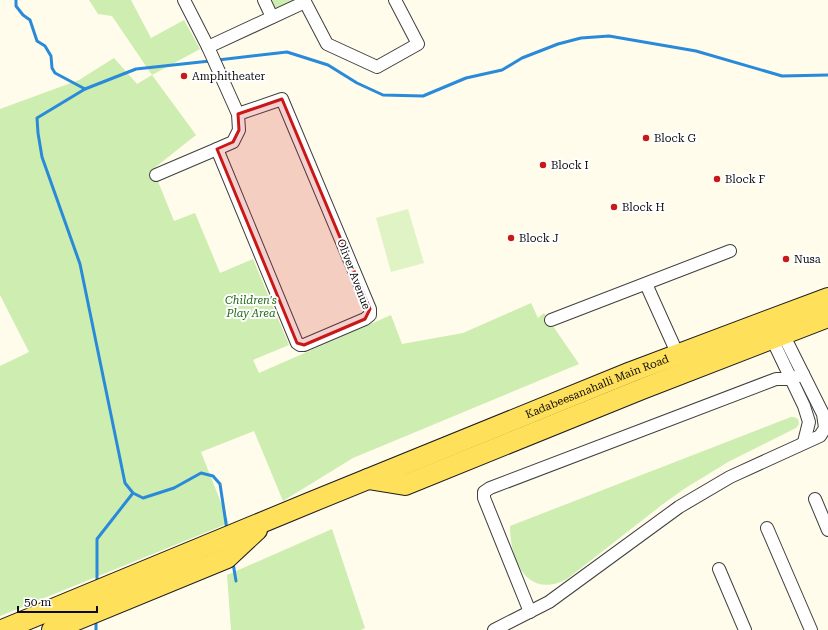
<svg xmlns="http://www.w3.org/2000/svg" width="828" height="630" font-family="'Roboto Serif',serif">
  <style>
    .green { fill: #cdedb1 }
    .pitch { fill: #e0f3c4 }
    .lines { fill: none; stroke-linecap: round; stroke-linejoin: round }
    .stream { stroke: #2a8ada; stroke-width: 3 }
    .street-casing { stroke: #3f3f3f; stroke-width: 14 }
    .primary-casing { stroke: #1d1d1d; stroke-width: 22 }
    .street { stroke: #fff; stroke-width: 12 }
    .primary { stroke: #ffe05b; stroke-width: 20 }
    .marked { fill: #c91917; fill-opacity: 0.2; stroke: #c91917; stroke-width: 3; stroke-linejoin: round }
    .poi-dot { fill: #c91917; stroke: #fff; stroke-width: 1.5 }
    .labels { text-anchor: middle; stroke-width: 4; stroke-linejoin: round; paint-order: stroke }
    .poi-label { font-size: 11px; fill: #0c0c0c; stroke: #fff; text-anchor: start }
    .street-label { font-size: 11px; fill: #0c0c0c; stroke: #fff }
    .park-label { font-size: 11px; font-style: italic; fill: #236917; stroke: #fff }
  </style>
  <rect width="100%" height="100%" fill="#fffceb"/>
  <g class="green">
    <path d="M 89,0 L 131,0 L 151,38 L 184,20 L 200,49 L 152,75 L 196,135 L 153,169 L 174,221 L 195,213 L 220,273 L 253,259 L 289,345 L 253,360 L 259,373 L 391,315 L 402,344 L 463,333 L 531,303 L 538,318 L 544,313 L 579,364 L 353,458 L 283,501 L 254,431 L 201,452 L 229,523 L 0,616 L 0,366 L 29,352 L 0,295 L 0,109 L 79,80 L 114,58 L 137,84 L 152,75 L 112,16 L 98,14 Z"/>
    <path d="M 269,0 L 295,0 L 275,11 Z"/>
    <path d="M 791,417 L 794,417 L 798,419 L 799,424 L 796,428 L 728,462 L 684,489 L 663,504 L 567,579 C 527,600 510,560 510,526 Z"/>
    <path d="M 332,529 L 365,628 L 361,630 L 231,630 L 227,575 Z"/>
  </g>
  <path class="pitch" d="M 408,209 L 424,263 L 391,272 L 376,218 Z"/>
  <g class="lines">
    <g class="stream">
      <path d="M 16,0 L 16,6 L 23,15 L 30,20 L 37,41 L 45,46 L 51,56 L 52,68 L 55,73 L 85,89 L 136,69 L 210,61"/>
      <path d="M 218,60 L 287,52 L 328,65 L 357,83 L 383,95 L 423,96 L 466,78 L 502,70 L 522,58 L 558,44 L 581,38 L 609,36 L 696,51 L 782,76 L 828,75"/>
      <path d="M 85,89 L 37,118 L 38,133 L 42,157 L 80,264 L 125,483 L 133,493 L 143,498 L 174,488 L 201,473 L 213,476 L 220,484 L 227,530"/>
      <path d="M 233,563 L 236,581"/>
      <path d="M 97,582 L 97,539 L 133,493"/>
      <path d="M 96,630 L 96,620"/>
    </g>
    <g class="street-casing">
      <g id="street">
        <path d="M 184,0 L 208,47 L 238,114 L 239,130 L 233,142 L 217,149 L 297,343 L 300,345 L 304,345 L 365,319 L 370,315 L 370,309 L 282,99 L 238,114"/>
        <path d="M 264,0 L 272,17"/>
        <path d="M 304,0 L 327,44 L 377,67 L 418,44 L 395,0"/>
        <path d="M 208,47 L 305,2"/>
        <path d="M 156,175 L 217,149"/>
        <path d="M 646,284 L 678,355"/>
        <path d="M 551,320 L 730,251"/>
        <path d="M 772,339 L 804,406 L 809,422 L 804,442"/>
        <path d="M 815,499 L 828,530"/>
        <path d="M 767,528 L 811,630"/>
        <path d="M 719,569 L 745,630"/>
        <path d="M 530,612 L 484,498 L 484,492 L 490,488 L 776,379 L 791,379 L 803,374"/>
        <path d="M 494,630 L 549,602 L 679,507 L 730,477 L 820,436 L 825,428 L 823,414 L 783,334"/>
      </g>
    </g>
    <g class="primary-casing">
      <g id="primary">
        <path d="M 368,479 L 405,485 L 642,389 L 828,317"/>
        <path id="s1" d="M 2,630 L 309,503 L 631,372 L 828,298"/>
        <path d="M 52,630 L 227,558 L 257,530"/>
      </g>
    </g>
    <use href="#street" class="street"/>
    <use href="#primary" class="primary"/>
  </g>
  <path class="marked" d="M 282,99 L 370,309 L 365,319 L 304,345 L 297,343 L 217,149 L 233,142 L 239,130 L 238,114 Z"/>
  <g class="poi-dot">
    <circle cx="184" cy="76" r="4"/>
    <circle cx="646" cy="138" r="4"/>
    <circle cx="543" cy="165" r="4"/>
    <circle cx="717" cy="179" r="4"/>
    <circle cx="614" cy="207" r="4"/>
    <circle cx="511" cy="238" r="4"/>
    <circle cx="786" cy="259" r="4"/>
  </g>
  <g class="labels">
    <g class="poi-label">
      <text x="192" y="80">Amphitheater</text>
      <text x="654" y="142">Block G</text>
      <text x="551" y="169">Block I</text>
      <text x="725" y="183">Block F</text>
      <text x="622" y="211">Block H</text>
      <text x="519" y="242">Block J</text>
      <text x="794" y="263">Nusa</text>
    </g>
    <g class="street-label">
      <text transform="translate(354 274) rotate(69)" y="4">Oliver Avenue</text>
      <text dy="4" stroke="none"><textPath href="#s1" startOffset="643">Kadabeesanahalli Main Road</textPath></text>
    </g>
    <g class="park-label">
      <text x="251" y="304">Children's<tspan x="251" dy="13">Play Area</tspan></text>
    </g>
  </g>
  <path d="M18 606v6h79v-6" fill="none" stroke="#0c0c0c" stroke-width="2"/>
  <text x="24" y="606" font-size="12" fill="#0c0c0c" stroke="#ffffff" stroke-width="3" paint-order="stroke">50 m</text>
</svg>
